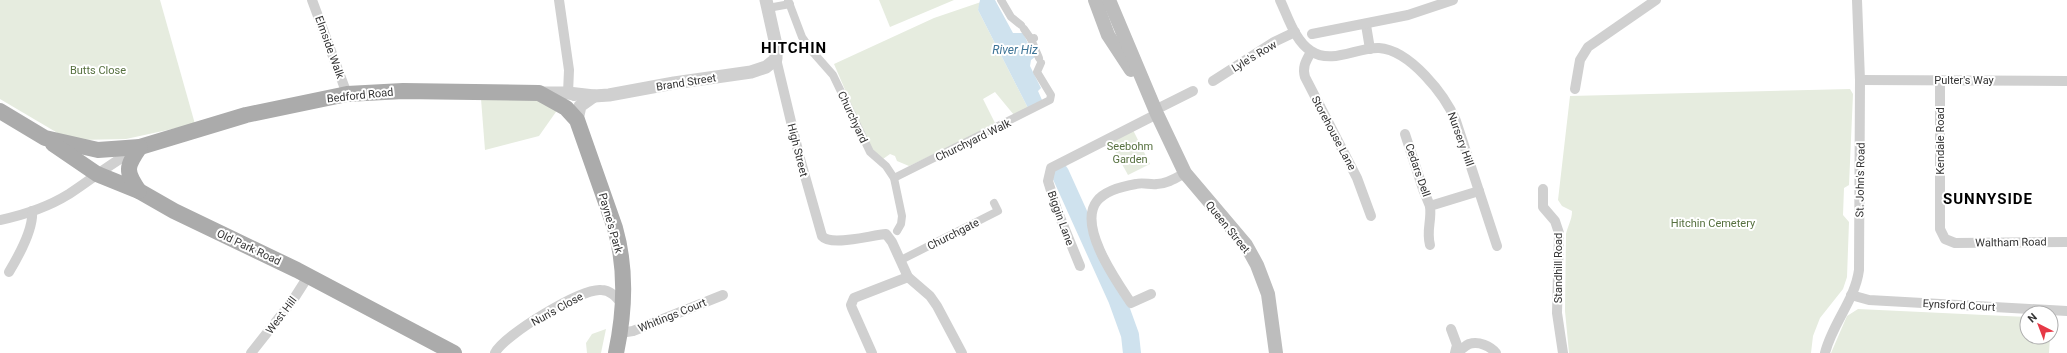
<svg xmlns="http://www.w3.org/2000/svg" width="2067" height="353" font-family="Roboto,sans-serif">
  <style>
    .green { fill: #e6ecdf }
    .water { fill: #cfe2ee }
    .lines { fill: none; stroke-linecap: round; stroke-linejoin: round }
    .river { stroke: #cfe2ee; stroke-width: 18 }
    .pedestrian { stroke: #d0d0d0; stroke-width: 8 }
    .minor { stroke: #d0d0d0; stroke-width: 10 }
    .tertiary { stroke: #d0d0d0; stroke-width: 13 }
    .secondary { stroke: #bdbdbd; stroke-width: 14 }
    .primary { stroke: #ababab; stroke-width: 16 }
    .labels { text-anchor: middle; stroke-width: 4; stroke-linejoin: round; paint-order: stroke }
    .street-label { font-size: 11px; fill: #333; stroke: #fff }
    .park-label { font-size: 11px; fill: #56703f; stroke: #fff }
    .water-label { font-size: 12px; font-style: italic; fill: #3f7597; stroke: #fff }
    .district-label { font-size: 15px; font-weight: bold; letter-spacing: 1px; fill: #000; stroke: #fff }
  </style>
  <rect width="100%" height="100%" fill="#fff"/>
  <g class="green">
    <path d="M 0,0 L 160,0 L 195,124 L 126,139 L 78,140 L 61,135 L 0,99 Z"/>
    <path d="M 879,0 L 954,0 L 890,27 Z"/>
    <path d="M 981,2 L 978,10 L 1028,108 L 1014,115 L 995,92 L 983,99 L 996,125 L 909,166 L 897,161 L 895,156 L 890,154 L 883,159 L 870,148 L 834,64 L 934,18 Z"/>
    <path d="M 1850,89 L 1853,94 L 1849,185 L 1844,188 L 1843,215 L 1849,222 L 1847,277 L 1843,289 L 1820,318 L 1813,336 L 1811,353 L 1569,353 L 1565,311 L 1566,234 C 1568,225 1572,220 1572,211 L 1562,206 L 1558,200 L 1570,96 Z"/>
    <path d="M 532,96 L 558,109 L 539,136 L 485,150 L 481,99 Z"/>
    <path d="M 1133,130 L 1150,164 L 1128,175 L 1110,142 Z"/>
    <path d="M 1858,309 L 2027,317 L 2027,337 L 2050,337 L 2049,353 L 1831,353 L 1847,316 Z"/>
    <path d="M 606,329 L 601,353 L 587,353 L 586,343 L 592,334 Z"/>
  </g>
  <path class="water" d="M 980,0 L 995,0 L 1013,33 L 1023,33 L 1035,57 L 1031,60 L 1030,66 L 1041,88 L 1038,91 L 1042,100 L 1028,108 L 978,10 Z"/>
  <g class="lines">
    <path class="river" d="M 1060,173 L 1117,299 L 1130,335 L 1132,353"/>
    <g class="pedestrian">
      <path d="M 788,0 L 802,37 L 811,50 L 833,75 L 870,152 L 886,166 L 894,178 L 902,216 L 901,224 L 897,231"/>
      <path d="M 1001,0 L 1011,17 L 1021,25"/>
      <path d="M 768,8 L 790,4"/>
      <path d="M 1024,29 L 1031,39 L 1034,38"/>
      <path d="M 1031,39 L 1039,58"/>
      <path d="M 894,178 L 1050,100 L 1051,95 L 1037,72 L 1041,63"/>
      <path d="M 901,260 L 998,211 L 994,203"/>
    </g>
    <g class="minor">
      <path d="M 312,0 L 347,94"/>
      <path d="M 559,0 L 569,70 L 568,93 L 574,96"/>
      <path d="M 1280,0 C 1288,17 1295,41 1311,51 C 1332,65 1357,47 1379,48 C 1410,50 1445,95 1456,121 L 1497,246"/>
      <path d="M 1366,25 L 1370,49"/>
      <path d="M 1312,34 L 1408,15 L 1453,0"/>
      <path d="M 1311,52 C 1306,61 1302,67 1305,77 L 1357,178 L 1371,216"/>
      <path d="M 776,59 L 799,155 L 822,236 C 831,247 871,235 886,234 L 892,242 L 908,277 L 930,296 L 937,306 L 962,353"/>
      <path d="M 1860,80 L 2067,81"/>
      <path d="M 1940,80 L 1940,229 L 1945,239 L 1955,243 L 2067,242"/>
      <path d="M 1213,81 L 1274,42 L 1295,32"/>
      <path d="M 1575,89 L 1580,60 L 1588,47 L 1656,0"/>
      <path d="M 1155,110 L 1193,91"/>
      <path d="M 1405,134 L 1423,189 L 1430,206"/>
      <path d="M 1543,189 L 1543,207 L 1555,221 L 1559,233 L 1557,313 L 1563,353"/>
      <path d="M 0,220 C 24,215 48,207 69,194 C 92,179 111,163 135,150"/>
      <path d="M 1430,245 C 1426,230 1432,221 1430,206 L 1479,191"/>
      <path d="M 1080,266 L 1057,210 L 1048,181 L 1051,168 L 1157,114"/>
      <path d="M 9,272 C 18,257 34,229 32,211"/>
      <path d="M 1151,294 L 1131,303 C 1117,282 1077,226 1097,201 C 1105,191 1124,186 1136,184 C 1143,182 1150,185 1157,184 C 1167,184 1176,178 1185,173"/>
      <path d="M 1851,295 L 1869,300 L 2067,311"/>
      <path d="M 1451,329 L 1457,345 L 1455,353"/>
      <path d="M 620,333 L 633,331 L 723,295"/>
      <path d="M 251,353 L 293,300 L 309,275"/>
      <path d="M 495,353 C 504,335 581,288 601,290 C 611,290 617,298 623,305"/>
      <path d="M 872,353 L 852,308 L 851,305 L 854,298 L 908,277"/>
      <path d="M 1456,353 C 1461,351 1464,346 1469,344 C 1479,341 1490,346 1496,353"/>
      <path d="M 1825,353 C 1832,324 1855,300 1859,270 L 1860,80 L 1857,0"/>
    </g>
    <g class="tertiary">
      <path d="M 539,93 L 568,93 L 594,96 L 609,95 L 674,83 L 751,72 L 766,67 L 776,59 L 776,45 L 766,0"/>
      <path d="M 577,120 L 580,106 L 594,96"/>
    </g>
    <g class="secondary">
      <path d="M 1095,0 L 1108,35 L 1131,70"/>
      <path d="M 1109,0 L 1157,114 L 1185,173 L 1246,245 L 1257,265 L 1268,294 L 1276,353"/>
    </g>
    <g class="primary">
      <path d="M 0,111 L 45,138 L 98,150 L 140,147 L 246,115 L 347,94 L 403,91 L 539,93 L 566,108 L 577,120 L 615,228 C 627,270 625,311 616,353"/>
      <path d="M 53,144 L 97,174 L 139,191 L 174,211 L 297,270 L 454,353"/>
      <path d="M 139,191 C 125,171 126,167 140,147"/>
    </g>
  </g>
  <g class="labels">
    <g class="street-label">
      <text transform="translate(330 47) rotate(70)" y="4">Elmside Walk</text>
      <text transform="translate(1254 56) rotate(-31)" y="4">Lyle's Row</text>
      <text x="1964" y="84">Pulter's Way</text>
      <text transform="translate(686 82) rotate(-9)" y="4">Brand Street</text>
      <text transform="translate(360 95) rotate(-6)" y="4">Bedford Road</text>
      <text transform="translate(853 117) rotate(65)" y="4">Churchyard</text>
      <text transform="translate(1334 133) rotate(62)" y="4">Storehouse Lane</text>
      <text transform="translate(1461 139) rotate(70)" y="4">Nursery Hill</text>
      <text transform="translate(973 140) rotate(-26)" y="4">Churchyard Walk</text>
      <text transform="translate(1940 141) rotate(-90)" y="4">Kendale Road</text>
      <text transform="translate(798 150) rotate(76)" y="4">High Street</text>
      <text transform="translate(1418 170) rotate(71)" y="4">Cedars Dell</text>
      <text transform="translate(1860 180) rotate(-89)" y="4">St. John's Road</text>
      <text transform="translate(1061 218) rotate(70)" y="4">Biggin Lane</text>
      <text transform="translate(611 223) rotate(74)" y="4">Payne's Park</text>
      <text transform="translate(1228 227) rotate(51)" y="4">Queen Street</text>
      <text transform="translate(953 234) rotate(-27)" y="4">Churchgate</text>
      <text transform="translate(2011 242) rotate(-1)" y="4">Waltham Road</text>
      <text transform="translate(249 247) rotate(25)" y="4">Old Park Road</text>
      <text transform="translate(1558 268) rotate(-90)" y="4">Standhill Road</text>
      <text transform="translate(1959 305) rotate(3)" y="4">Eynsford Court</text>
      <text transform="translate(557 309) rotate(-29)" y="4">Nun's Close</text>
      <text transform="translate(281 315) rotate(-53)" y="4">West Hill</text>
      <text transform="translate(672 315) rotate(-22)" y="4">Whitings Court</text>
    </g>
    <g class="park-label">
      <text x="98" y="74">Butts Close</text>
      <text x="1130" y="150">Seebohm<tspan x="1130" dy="13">Garden</tspan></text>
      <text x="1713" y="227">Hitchin Cemetery</text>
    </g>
    <g class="water-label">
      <text x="1015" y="54">River Hiz</text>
    </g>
    <g class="district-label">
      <text x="794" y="53">HITCHIN</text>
      <text x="1988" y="204">SUNNYSIDE</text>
    </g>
  </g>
  <g transform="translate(2039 325) rotate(318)"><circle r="19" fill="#ffffff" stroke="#adadad"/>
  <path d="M0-3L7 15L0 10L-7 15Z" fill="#e63946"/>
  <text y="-6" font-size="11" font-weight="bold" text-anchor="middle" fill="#333333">N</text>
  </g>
</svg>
